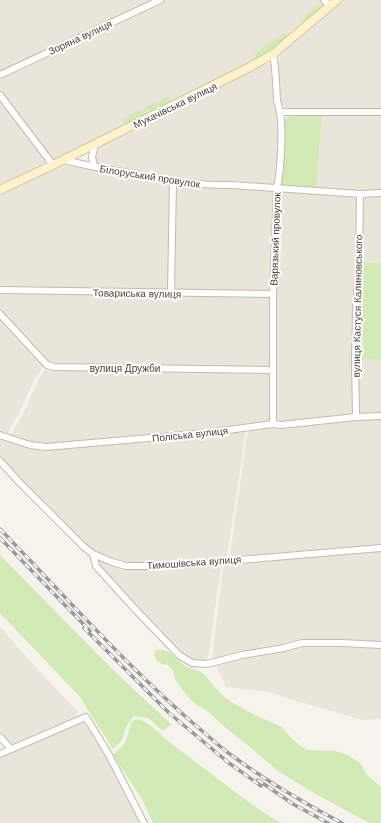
<svg xmlns="http://www.w3.org/2000/svg" width="381" height="823" font-family="Helvetica,sans-serif">
  <style>
    .residential { fill: #eae5da }
    .green { fill: #d2eab5 }
    .lines { fill: none; stroke-linecap: round; stroke-linejoin: round }
    .street-casing { stroke: #c2bbae; stroke-width: 8 }
    .secondary-casing { stroke: #d6c79b; stroke-width: 10 }
    .street { stroke: #fff; stroke-width: 6 }
    .secondary { stroke: #fff3cd; stroke-width: 8 }
    .rail-casing { stroke: #9a9a9a; stroke-width: 3.5 }
    .rail { stroke: #fff; stroke-width: 2; stroke-dasharray: 6; stroke-linecap: butt }
    .labels { text-anchor: middle; stroke-width: 4; stroke-linejoin: round; paint-order: stroke }
    .street-label { font-size: 10px; fill: #4b4439; stroke: #fff }
  </style>
  <rect width="100%" height="100%" fill="#f6f3ec"/>
  <g class="residential">
    <path d="M 0,0 L 155,0 L 0,72 Z"/>
    <path d="M 164,0 L 322,0 L 324,2 L 322,10 L 272,52 L 58,161 L 49,157 L 0,92 L 0,77 Z"/>
    <path d="M 342,0 L 381,0 L 381,111 L 288,110 L 280,103 L 277,72 L 280,52 Z"/>
    <path d="M 264,64 L 269,64 L 273,67 L 278,114 L 278,139 L 276,183 L 272,186 L 207,183 L 97,166 L 93,157 L 98,148 L 186,105 Z"/>
    <path d="M 0,99 L 47,160 L 49,165 L 0,188 Z"/>
    <path d="M 322,114 L 381,115 L 381,191 L 360,192 L 316,189 Z"/>
    <path d="M 64,166 L 70,166 L 169,182 L 171,188 L 170,285 L 167,291 L 0,288 L 0,195 Z"/>
    <path d="M 177,183 L 212,188 L 232,188 L 274,191 L 271,289 L 267,292 L 176,291 L 173,284 L 175,189 Z"/>
    <path d="M 292,191 L 353,196 L 358,199 L 354,411 L 351,416 L 279,423 L 274,416 L 275,295 L 278,197 L 280,192 Z"/>
    <path d="M 381,195 L 381,263 L 361,262 L 363,200 L 366,197 Z"/>
    <path d="M 0,292 L 265,297 L 271,299 L 271,365 L 266,368 L 55,365 L 49,364 L 0,312 Z"/>
    <path d="M 0,317 L 44,366 L 34,380 L 20,411 L 6,436 L 0,433 Z"/>
    <path d="M 356,359 L 381,360 L 381,414 L 362,415 L 358,413 Z"/>
    <path d="M 45,369 L 266,372 L 270,375 L 270,419 L 267,423 L 248,426 L 46,445 L 31,443 L 10,436 L 24,412 L 38,380 Z"/>
    <path d="M 381,417 L 381,546 L 233,558 L 230,555 L 247,434 L 252,429 L 273,426 Z"/>
    <path d="M 241,430 L 245,432 L 242,459 L 227,555 L 223,559 L 181,563 L 127,563 L 98,554 L 85,546 L 0,459 L 0,437 L 30,447 Z"/>
    <path d="M 381,550 L 381,642 L 302,642 L 216,660 L 212,656 L 223,569 L 226,562 Z"/>
    <path d="M 95,557 L 111,563 L 218,564 L 221,568 L 215,609 L 209,654 L 205,662 L 192,661 L 180,654 L 96,562 Z"/>
    <path d="M 0,627 L 42,674 L 78,712 L 76,720 L 20,743 L 11,745 L 0,734 Z"/>
    <path d="M 342,644 L 381,647 L 381,719 L 363,720 L 290,699 L 270,692 L 226,687 L 216,665 L 243,656 L 302,645 Z"/>
    <path d="M 79,722 L 87,724 L 107,756 L 142,823 L 0,823 L 0,757 Z"/>
  </g>
  <g class="green">
    <path d="M 322,1 L 323,3 L 322,8 L 303,23 L 301,21 L 306,17 L 305,16 Z"/>
    <path d="M 284,33 L 288,37 L 271,50 L 259,58 L 256,58 L 255,53 Z"/>
    <path d="M 168,96 L 171,103 L 151,113 L 148,109 L 146,110 L 146,116 L 126,125 L 122,119 Z"/>
    <path d="M 322,114 L 316,189 L 282,186 L 280,183 L 283,123 C 288,110 310,115 322,114 Z"/>
    <path d="M 361,262 L 381,263 L 381,360 L 356,359 Z"/>
    <path d="M 0,555 L 114,671 L 171,724 L 163,731 L 148,718 L 134,716 L 127,725 L 122,740 L 113,749 L 80,697 L 0,613 Z"/>
    <path d="M 156,650 L 163,650 L 169,652 L 185,666 L 203,673 L 222,695 L 233,703 L 257,716 L 282,727 L 291,738 L 302,747 L 308,750 L 335,751 L 348,755 L 360,763 L 367,775 L 381,787 L 381,823 L 369,823 L 314,793 L 278,771 L 250,747 L 221,724 L 208,711 L 198,706 L 189,698 L 178,684 L 174,677 L 173,671 L 168,665 L 162,664 L 157,661 L 154,655 Z"/>
    <path d="M 138,719 C 153,724 161,736 173,745 C 209,771 243,801 281,823 L 153,823 L 142,799 L 113,755 C 117,750 124,746 126,740 C 129,733 129,727 132,721 Z"/>
  </g>
  <g class="lines">
    <g class="street-casing">
      <g id="street">
        <path d="M 324,0 L 330,6"/>
        <path d="M 0,75 L 160,0"/>
        <path d="M 0,95 L 53,165"/>
        <path d="M 280,112 L 381,112"/>
        <path d="M 64,160 C 85,165 106,169 128,173 C 162,179 196,186 232,185 L 360,194 L 381,193"/>
        <path d="M 94,166 L 92,157 L 95,145"/>
        <path d="M 0,290 L 273,294"/>
        <path d="M 171,293 L 173,181"/>
        <path d="M 0,314 L 47,365 L 54,367 L 272,370"/>
        <path d="M 356,417 L 355,360 L 356,310 L 359,263 L 360,194"/>
        <path d="M 273,424 L 273,294 L 277,188 C 281,169 283,131 280,112 C 279,108 278,104 277,100 C 276,84 276,69 273,54"/>
        <path d="M 0,435 L 30,445 L 46,447 L 206,433 L 273,424 L 281,425 L 356,417 L 381,416"/>
        <path d="M 0,461 L 19,482 L 84,547 L 93,554 L 112,562 L 126,566 L 142,566 L 181,565 L 381,548"/>
        <path d="M 93,554 L 96,566 L 134,608 L 179,655 L 192,663 L 207,664 L 242,655 L 284,648 L 302,643 L 342,643 L 381,645"/>
        <path d="M 0,737 L 11,749"/>
        <path d="M 0,754 L 86,717 L 109,755 L 144,823"/>
      </g>
    </g>
    <g class="secondary-casing">
      <path id="secondary" d="M 0,190 L 53,165 L 250,67 L 273,54 L 337,0"/>
    </g>
    <use href="#street" class="street"/>
    <use href="#secondary" class="secondary"/>
    <g class="rail-casing">
      <g id="rail">
        <path d="M 0,529 C 66,597 129,669 201,730 C 212,739 222,749 234,757 C 268,782 304,803 342,823"/>
        <path d="M 0,538 L 90,631"/>
        <path d="M 84,628 L 169,713 L 229,763 L 261,786"/>
        <path d="M 258,780 L 293,804 L 328,823"/>
      </g>
    </g>
    <use href="#rail" class="rail"/>
  </g>
  <g class="labels">
    <g class="street-label">
      <text transform="translate(80 37) rotate(-25)" y="4">Зоряна вулиця</text>
      <text transform="translate(175 105) rotate(-26)" y="4">Мукачівська вулиця</text>
      <text transform="translate(150 176) rotate(9)" y="4">Білоруський провулок</text>
      <text transform="translate(275 239) rotate(-88)" y="4">Варязький провулок</text>
      <text transform="translate(137 293) rotate(1)" y="4">Товариська вулиця</text>
      <text transform="translate(357 306) rotate(-89)" y="4">вулиця Кастуся Калиновського</text>
      <text x="125" y="372">вулиця Дружби</text>
      <text transform="translate(190 434) rotate(-6)" y="4">Поліська вулиця</text>
      <text transform="translate(194 562) rotate(-4)" y="4">Тимошівська вулиця</text>
    </g>
  </g>
</svg>
